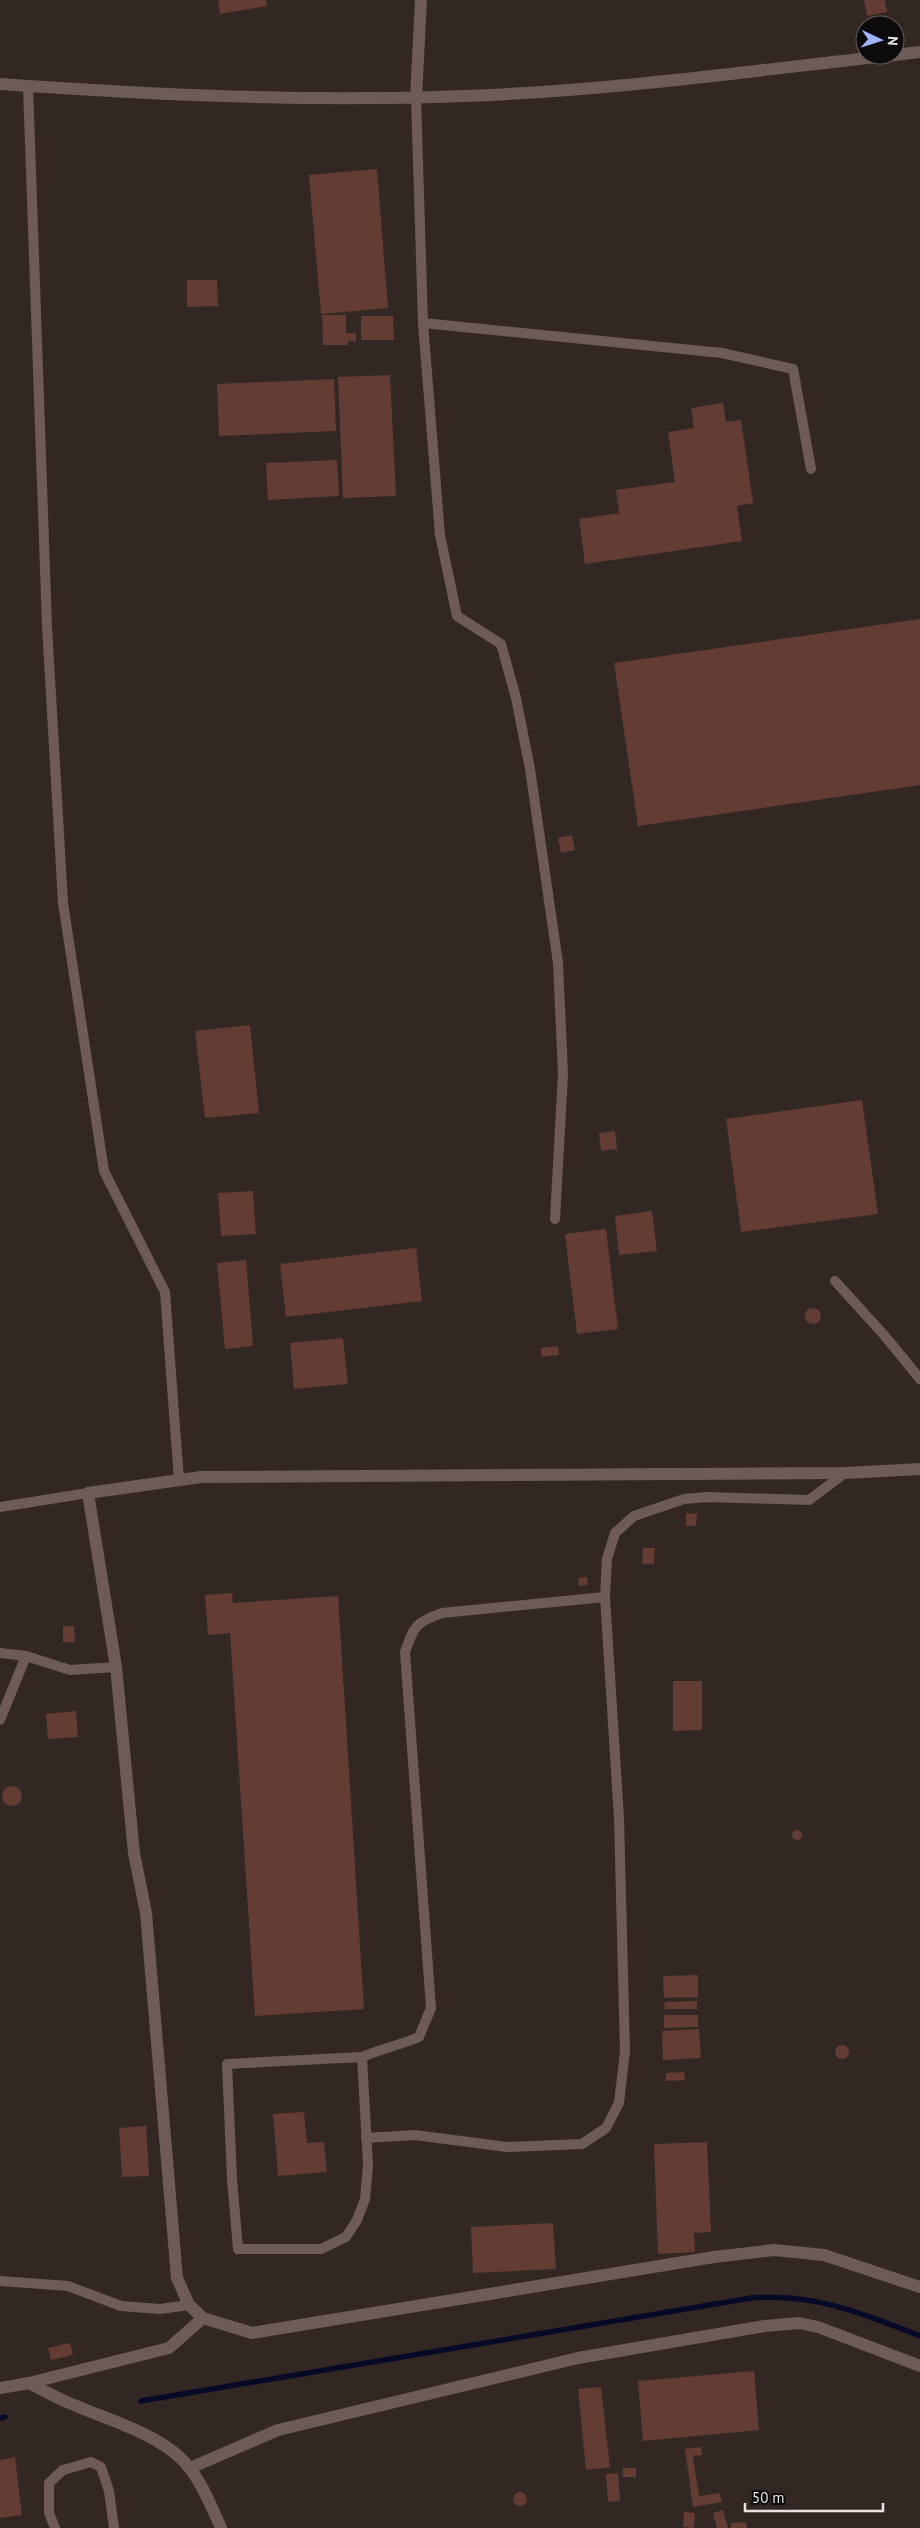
<svg xmlns="http://www.w3.org/2000/svg" width="920" height="2528" font-family="'PT Sans',sans-serif">
  <style>
    .built { fill: #332724; fill-rule: evenodd }
    .lines { fill: none; stroke-linecap: round; stroke-linejoin: round }
    .stream { stroke: #060a26; stroke-width: 5.5 }
    .building { fill: #633c34 }
    .lane { stroke: #6e5b57; stroke-width: 10 }
    .street { stroke: #6e5b57; stroke-width: 12 }
  </style>
  <rect width="100%" height="100%" fill="#25201e"/>
  <path class="built" d="M 0,0 L 920,0 L 920,2528 L 0,2528 ZM 865,25 L 895,25 L 895,55 L 865,55 Z"/>
  <g class="lines">
    <g class="stream">
      <path d="M 141,2401 L 751,2298 C 814,2293 862,2313 920,2336"/>
      <path d="M 0,2418 L 5,2417"/>
    </g>
  </g>
  <g class="building">
    <path d="M 218,0 L 266,0 L 267,6 L 220,14 Z"/>
    <path d="M 864,0 L 885,0 L 887,12 L 867,16 Z"/>
    <path d="M 377,169 L 388,308 L 321,314 L 309,175 Z"/>
    <path d="M 187,280 L 217,280 L 218,306 L 187,307 Z"/>
    <path d="M 322,315 L 346,315 L 346,333 L 356,333 L 356,341 L 348,341 L 348,345 L 323,345 Z"/>
    <path d="M 361,316 L 393,316 L 394,340 L 361,340 Z"/>
    <path d="M 390,375 L 396,496 L 343,498 L 338,377 Z"/>
    <path d="M 334,379 L 336,431 L 219,436 L 217,384 Z"/>
    <path d="M 723,403 L 726,422 L 741,420 L 753,503 L 737,506 L 742,541 L 585,564 L 579,519 L 619,513 L 616,490 L 675,482 L 668,432 L 694,428 L 691,408 Z"/>
    <path d="M 337,460 L 339,496 L 268,500 L 266,463 Z"/>
    <path d="M 920,619 L 920,785 L 638,826 L 614,663 Z"/>
    <path d="M 572,835 L 575,850 L 561,853 L 558,838 Z"/>
    <path d="M 250,1025 L 259,1113 L 205,1118 L 195,1031 Z"/>
    <path d="M 862,1100 L 878,1214 L 741,1232 L 726,1119 Z"/>
    <path d="M 615,1131 L 617,1149 L 601,1151 L 599,1133 Z"/>
    <path d="M 253,1191 L 256,1234 L 221,1236 L 218,1193 Z"/>
    <path d="M 652,1211 L 657,1251 L 619,1255 L 615,1216 Z"/>
    <path d="M 606,1229 L 618,1329 L 577,1334 L 565,1234 Z"/>
    <path d="M 416,1248 L 422,1301 L 286,1317 L 280,1264 Z"/>
    <path d="M 246,1260 L 253,1346 L 225,1349 L 217,1263 Z"/>
    <circle cx="813" cy="1316" r="8"/>
    <path d="M 343,1338 L 348,1384 L 294,1389 L 290,1343 Z"/>
    <path d="M 558,1346 L 559,1355 L 542,1357 L 541,1348 Z"/>
    <path d="M 686,1513 L 697,1514 L 696,1526 L 686,1526 Z"/>
    <path d="M 643,1548 L 655,1548 L 654,1564 L 642,1564 Z"/>
    <path d="M 587,1577 L 588,1585 L 579,1586 L 578,1578 Z"/>
    <path d="M 232,1593 L 233,1603 L 338,1596 L 364,2009 L 255,2016 L 230,1633 L 208,1635 L 205,1595 Z"/>
    <path d="M 63,1626 L 74,1626 L 75,1642 L 63,1642 Z"/>
    <path d="M 673,1681 L 702,1681 L 702,1730 L 673,1731 Z"/>
    <path d="M 76,1711 L 78,1737 L 48,1739 L 46,1714 Z"/>
    <circle cx="12" cy="1796" r="10"/>
    <circle cx="797" cy="1835" r="5"/>
    <path d="M 698,1975 L 698,1997 L 664,1998 L 663,1976 Z"/>
    <path d="M 697,2001 L 697,2009 L 665,2009 L 664,2002 Z"/>
    <path d="M 664,2015 L 698,2015 L 698,2027 L 664,2028 Z"/>
    <path d="M 699,2029 L 701,2058 L 663,2060 L 662,2031 Z"/>
    <circle cx="842" cy="2052" r="7"/>
    <path d="M 684,2072 L 685,2080 L 666,2081 L 666,2073 Z"/>
    <path d="M 304,2112 L 307,2143 L 324,2142 L 327,2172 L 278,2176 L 273,2114 Z"/>
    <path d="M 146,2126 L 149,2176 L 122,2177 L 119,2128 Z"/>
    <path d="M 707,2142 L 711,2232 L 694,2233 L 695,2252 L 658,2254 L 654,2144 Z"/>
    <path d="M 553,2223 L 556,2269 L 473,2273 L 471,2227 Z"/>
    <path d="M 70,2343 L 73,2355 L 51,2360 L 48,2348 Z"/>
    <path d="M 754,2371 L 759,2430 L 643,2441 L 638,2381 Z"/>
    <path d="M 601,2387 L 610,2467 L 586,2470 L 578,2389 Z"/>
    <path d="M 701,2447 L 702,2455 L 693,2456 L 699,2496 L 720,2493 L 722,2502 L 693,2507 L 685,2449 Z"/>
    <path d="M 15,2457 L 22,2515 L 0,2518 L 0,2460 Z"/>
    <rect x="623" y="2468" width="13" height="9"/>
    <path d="M 618,2473 L 620,2501 L 608,2502 L 606,2474 Z"/>
    <circle cx="520" cy="2499" r="7"/>
    <path d="M 723,2510 L 728,2528 L 717,2528 L 713,2513 Z"/>
    <path d="M 684,2512 L 695,2513 L 694,2528 L 683,2527 Z"/>
    <path d="M 746,2522 L 747,2528 L 731,2528 L 731,2523 Z"/>
  </g>
  <g class="lines">
    <g class="lane">
      <path d="M 28,86 L 47,626 L 63,903 L 104,1171 L 165,1292 L 179,1480"/>
      <path d="M 416,97 L 423,323 L 440,535 L 457,616 L 501,644 L 516,698 L 530,769 L 558,963 L 563,1074 L 555,1219"/>
      <path d="M 423,323 L 722,353 L 793,369 L 811,469"/>
      <path d="M 835,1281 L 884,1335 L 920,1379"/>
      <path d="M 0,1507 L 88,1493"/>
      <path d="M 0,1653 L 26,1656 L 70,1670 L 116,1667"/>
      <path d="M 0,1720 L 26,1656"/>
      <path d="M 362,2057 L 368,2165 L 365,2199 L 357,2220 L 346,2237 L 321,2249 L 238,2249 L 232,2179 L 227,2064 L 362,2057 C 381,2049 400,2045 419,2037 L 431,2008 L 405,1652 C 414,1626 416,1622 442,1613 L 605,1597"/>
      <path d="M 366,2138 L 415,2135 L 507,2147 L 582,2144 L 606,2128 L 619,2103 L 625,2051 L 619,1818 L 605,1597 L 607,1559 L 615,1533 L 634,1516 L 684,1499 L 707,1497 L 809,1500 L 845,1473"/>
      <path d="M 0,2281 L 68,2286 L 121,2306 L 160,2309 L 189,2305"/>
      <path d="M 55,2528 L 49,2513 L 49,2483 L 63,2470 L 91,2462 L 101,2467 L 109,2491 L 114,2528"/>
    </g>
    <g class="street">
      <path d="M 895,55 L 920,52"/>
      <path d="M 0,84 C 155,95 309,102 464,96 C 608,91 751,71 894,55"/>
      <path d="M 416,97 L 421,0"/>
      <path d="M 920,1469 L 845,1473 L 201,1477 L 88,1493 L 116,1667 L 134,1853 L 146,1913 L 177,2278 L 189,2305 L 203,2318 L 252,2333 L 714,2257 L 774,2250 L 824,2255 L 920,2287"/>
      <path d="M 29,2383 C 44,2391 58,2399 74,2405 C 111,2421 167,2436 191,2470 C 204,2487 212,2508 221,2528"/>
      <path d="M 0,2388 L 29,2383 L 169,2348 L 203,2318"/>
      <path d="M 190,2468 L 278,2430 L 578,2358 L 765,2326 L 799,2323 L 818,2327 L 920,2366"/>
    </g>
  </g>
  <g transform="translate(880 40) rotate(94)"><circle r="24" fill="#0c0a0a" stroke="#646161"/>
  <path d="M0-4L9 19L0 12L-9 19Z" fill="#9eb3fd"/>
  <text y="-8" font-size="14" font-weight="bold" text-anchor="middle" fill="#e7e3e3">N</text>
  </g>
  <path d="M745 2503v8h138v-8" fill="none" stroke="#e7e3e3" stroke-width="2.5"/>
  <text x="752" y="2503" font-size="15" fill="#e7e3e3" stroke="#0c0a0a" stroke-width="4" paint-order="stroke">50 m</text>
</svg>
